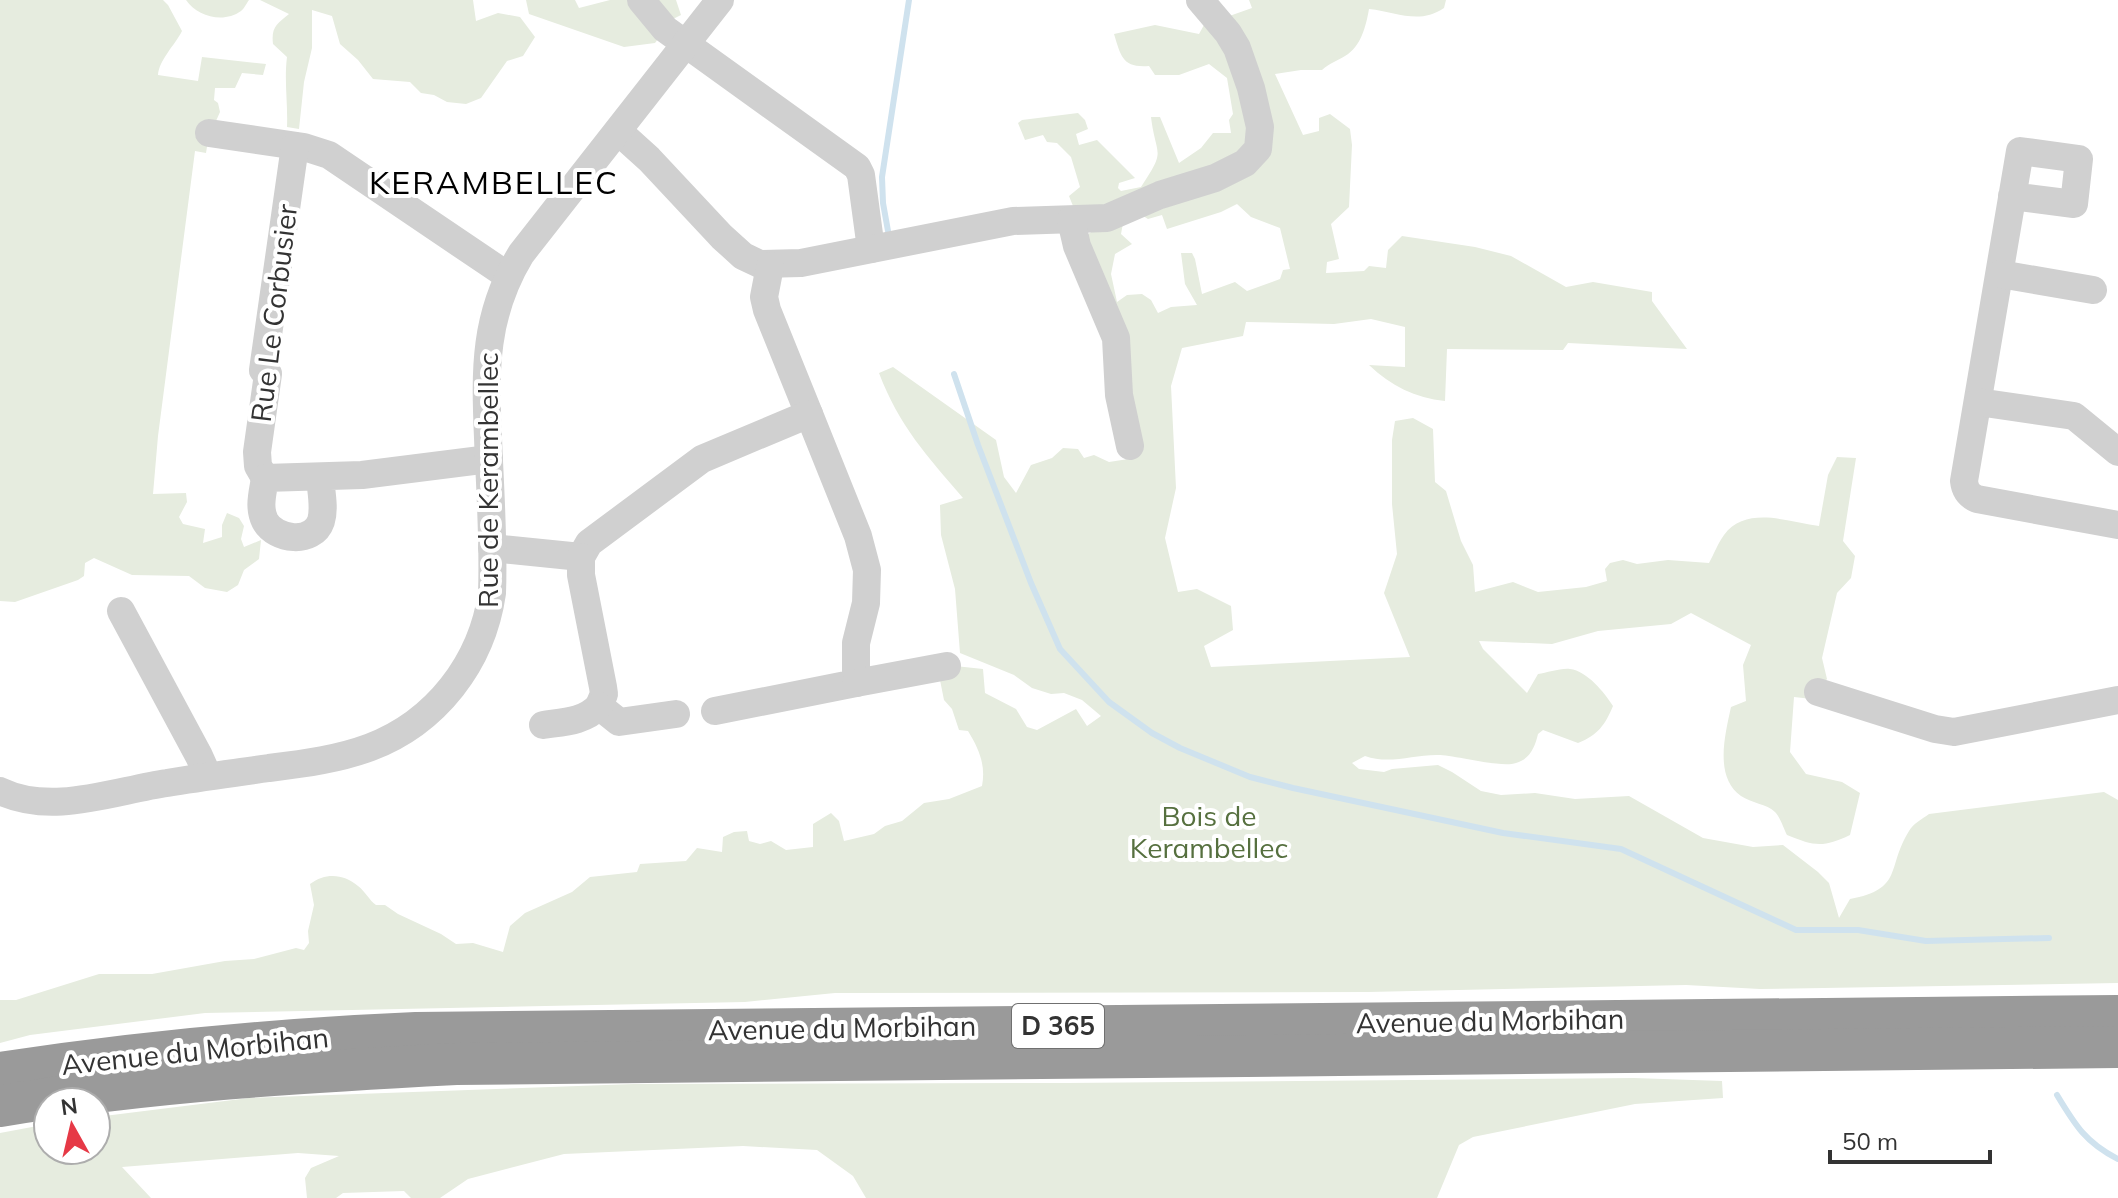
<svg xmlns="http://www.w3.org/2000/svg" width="2118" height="1198" font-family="Mulish,sans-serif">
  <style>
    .green { fill: #e6ecdf }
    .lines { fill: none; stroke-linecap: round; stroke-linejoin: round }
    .stream { stroke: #cfe2ee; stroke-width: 6 }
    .minor { stroke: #d0d0d0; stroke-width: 28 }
    .highway { stroke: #9a9a9a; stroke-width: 42 }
    .labels { text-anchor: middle; stroke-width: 8; stroke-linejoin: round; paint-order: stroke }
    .shield { fill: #fff; stroke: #707070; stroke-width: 2 }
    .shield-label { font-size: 26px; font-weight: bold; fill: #333 }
    .street-label { font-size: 28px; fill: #333; stroke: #fff }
    .park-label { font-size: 28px; fill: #56703f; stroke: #fff }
    .quarter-label { font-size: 32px; letter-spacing: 2px; fill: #000; stroke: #fff }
  </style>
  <rect width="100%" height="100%" fill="#fff"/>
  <g class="green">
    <path d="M 0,0 L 163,0 L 168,5 L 182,31 C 175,45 159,60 158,75 L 198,81 L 202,57 L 266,64 L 263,75 L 242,73 L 235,88 L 215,88 L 214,100 L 218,103 L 220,112 L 216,121 L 211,121 L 206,153 L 195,151 L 158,436 L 153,494 L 186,493 L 187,502 L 179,517 L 183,524 L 205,529 L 203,543 L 222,537 L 222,525 L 227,513 L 239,518 L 244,526 L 241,539 L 244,547 L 261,540 L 259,559 L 244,570 L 238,585 L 227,592 L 205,588 L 189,576 L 132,575 L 94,558 L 85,563 L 84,576 L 78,580 L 15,602 L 0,601 Z"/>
    <path d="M 186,0 L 249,0 C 246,4 244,9 241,11 C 223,24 197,16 186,0 Z"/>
    <path d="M 260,0 L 473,0 L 476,21 L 498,13 L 520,17 L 535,37 L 523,56 L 507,61 L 481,98 L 466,104 L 447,102 L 434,95 L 421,93 L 410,82 L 373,79 L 358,60 L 340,44 L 332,16 L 312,10 L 312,48 L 304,82 L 299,129 L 287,127 C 288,103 284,81 287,57 L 273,44 C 271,27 277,24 289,14 Z"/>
    <path d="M 526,0 L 575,0 L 579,8 L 610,0 L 676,0 L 681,15 L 673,19 L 655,43 L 624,47 L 529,14 Z"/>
    <path d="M 1249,0 L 1446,0 L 1444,8 C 1419,25 1397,12 1369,9 C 1366,26 1361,47 1345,56 C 1337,61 1330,63 1322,70 L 1301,70 L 1275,74 L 1303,135 L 1319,131 L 1319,118 L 1330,114 L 1350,129 L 1352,145 L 1349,207 L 1331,224 L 1339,259 L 1327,262 L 1326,273 L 1364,271 L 1369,266 L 1386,268 L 1388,250 L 1402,236 L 1475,247 L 1511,256 L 1566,287 L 1593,282 L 1652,292 L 1652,301 L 1687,349 L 1568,343 L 1563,350 L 1447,349 L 1445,401 C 1415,398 1391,386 1369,365 L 1405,367 L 1405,327 L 1371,319 L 1334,324 L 1246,322 L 1243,336 L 1182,348 L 1171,386 L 1176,488 L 1165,538 L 1178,592 L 1197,589 L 1231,606 L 1233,630 L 1204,646 L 1211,667 L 1410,657 L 1384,593 L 1397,554 L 1392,504 L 1392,440 L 1395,421 L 1413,418 L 1433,429 L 1435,482 L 1446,491 L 1461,541 L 1473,565 L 1475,592 L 1513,582 L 1538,592 L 1586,587 L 1607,581 L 1605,569 L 1610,563 L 1623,560 L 1637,564 L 1668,560 L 1709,563 C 1714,554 1718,543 1724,535 C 1746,505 1789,522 1819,526 L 1828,475 L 1837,457 L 1856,458 L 1843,541 L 1855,556 L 1851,578 L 1837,593 L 1822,658 L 1827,679 L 1812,699 L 1794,697 L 1790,752 L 1806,774 L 1842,782 L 1860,793 L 1850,835 C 1823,848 1814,846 1787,835 C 1784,829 1780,817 1775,812 C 1767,804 1751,803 1741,796 C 1714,777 1725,735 1731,707 L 1746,701 L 1743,665 L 1751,645 L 1691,613 L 1671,624 L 1598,631 L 1552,644 L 1479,641 L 1483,649 L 1527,693 L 1538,674 C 1547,673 1560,668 1570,669 C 1587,671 1604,692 1613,706 C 1605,725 1598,735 1578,743 L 1543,730 L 1538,734 C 1535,747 1530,759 1516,763 C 1502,768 1458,756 1440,755 C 1414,754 1390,765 1365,756 L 1352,763 L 1359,769 L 1384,772 L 1392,769 L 1438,765 L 1452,772 L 1481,791 L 1501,795 L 1535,793 L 1575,799 L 1629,796 L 1703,838 L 1753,847 L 1783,845 L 1818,872 L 1829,883 L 1839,918 L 1850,899 C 1904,889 1886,868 1909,831 C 1913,824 1922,819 1929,814 L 2104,792 L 2118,800 L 2118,983 L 1760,989 L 1686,985 L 1368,992 L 835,993 L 745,1002 L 205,1013 L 30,1035 L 0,1043 L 0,1000 L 16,1000 L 99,974 L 152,974 L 225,961 L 254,959 L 296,948 L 304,950 L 309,943 L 308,931 L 314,905 L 310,884 C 326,872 344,874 358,886 C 365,891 369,900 376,905 L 385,905 L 398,914 L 441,934 L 456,944 L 473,943 L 503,952 L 510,926 L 525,913 L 572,892 L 590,877 L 637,872 L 640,864 L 686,861 L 697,848 L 722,852 L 723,837 L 734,832 L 747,831 L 749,841 L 760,844 L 771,841 L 786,850 L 813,847 L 813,824 L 831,813 L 839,821 L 844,841 L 874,834 L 885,826 L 902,821 L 924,803 L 949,799 L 982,786 C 986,765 979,749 968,731 L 959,730 L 952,709 L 944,700 L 940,680 L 955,666 L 983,669 L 985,693 L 1016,709 L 1027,727 L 1037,730 L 1076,709 L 1087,726 L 1101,716 L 1082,700 L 1064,693 L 1051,694 L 1032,688 L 1014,675 L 960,653 L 955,589 L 941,535 L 940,505 L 963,498 C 927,456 899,426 879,373 L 893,367 L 996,440 L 1004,477 L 1016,493 L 1031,465 L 1052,458 L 1063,448 L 1078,449 L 1084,458 L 1094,455 L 1109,462 L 1135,458 L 1133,423 L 1080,239 L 1093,231 L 1123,223 L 1121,234 L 1132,244 L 1115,254 L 1111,274 L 1117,302 L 1127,295 L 1142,294 L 1151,300 L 1158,313 L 1171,307 L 1197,305 L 1185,284 L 1181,253 L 1192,253 L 1195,259 L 1202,294 L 1235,282 L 1247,291 L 1280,279 L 1283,270 L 1290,269 L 1280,228 L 1251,217 L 1237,204 L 1221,212 L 1167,229 L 1162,215 L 1148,219 L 1137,212 L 1073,206 L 1069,196 L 1080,187 L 1071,157 L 1057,143 L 1047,142 L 1043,135 L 1025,140 L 1018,123 L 1022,120 L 1078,113 L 1085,120 L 1088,129 L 1076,134 L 1079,145 L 1097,140 L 1135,178 L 1119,183 L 1118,188 L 1121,191 L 1141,187 C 1167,148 1156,158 1151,117 L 1160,117 L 1179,163 L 1201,148 L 1213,133 L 1231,133 L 1229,120 L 1233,114 L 1227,78 L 1209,64 L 1179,75 L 1155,75 L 1149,66 C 1123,68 1121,57 1114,34 L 1155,25 L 1199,34 L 1204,25 L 1252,8 Z"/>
    <path d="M 1634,1078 L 1722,1081 L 1723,1098 L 1635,1104 L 1473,1137 L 1459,1145 L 1437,1198 L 866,1198 L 853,1176 L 817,1150 L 743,1146 L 564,1154 L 468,1179 L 440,1198 L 411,1198 L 404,1191 L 343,1193 L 336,1198 L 307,1198 L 305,1178 L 311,1168 L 339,1156 L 298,1153 L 122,1167 L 151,1198 L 0,1198 L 0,1133 L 48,1124 L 48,1150 L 96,1150 L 96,1117 L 249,1098 L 634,1084 L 1067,1083 Z"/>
  </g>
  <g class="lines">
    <g class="stream">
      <path d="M 888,231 L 883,203 L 882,177 L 909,0"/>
      <path d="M 954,374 L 978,445 L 1031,583 L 1060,649 L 1109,702 L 1152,733 L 1180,748 L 1250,777 L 1293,788 L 1503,833 L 1621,849 L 1796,930 L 1858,930 L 1926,941 L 2049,938"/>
      <path d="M 2057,1095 C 2075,1125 2086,1143 2118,1159"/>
    </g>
    <g class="minor">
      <path d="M 641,0 L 665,29 L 857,167 L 861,175 L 871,249"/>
      <path d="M 618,131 L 649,159 L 722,237 L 743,256 L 760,264 L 801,263 L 1013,221 L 1107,218 L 1160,195 L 1215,178 L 1245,163 L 1258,149 L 1260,127 L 1251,88 L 1237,48 L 1228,33 L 1200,0"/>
      <path d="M 209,133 L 304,147 L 329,155 L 508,276"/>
      <path d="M 2012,196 L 2074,204 L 2079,159 L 2020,151 C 2001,261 1983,371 1964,481 C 1965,490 1968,495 1977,499 L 2118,525"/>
      <path d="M 1071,220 L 1077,246 L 1116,338 L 1119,395 L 1130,446"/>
      <path d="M 770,266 L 764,297 L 767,310 L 809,414"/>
      <path d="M 2000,274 L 2093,290"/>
      <path d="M 1978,402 L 2074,416 L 2118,452"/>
      <path d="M 265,478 L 258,466 L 257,452 L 268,374 L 263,370 L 295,146"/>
      <path d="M 320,478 C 321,491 325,508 321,521 C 313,545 275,540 265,521 C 258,507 263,492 265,478 L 362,475 L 489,459"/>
      <path d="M 492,548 L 581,557 L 589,543 L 702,459 L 809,414 L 858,536 L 867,570 L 866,603 L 856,643 L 856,683 L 715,711"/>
      <path d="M 581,557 L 581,575 L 603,687 L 604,694 L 599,706 L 619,722 L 676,714"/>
      <path d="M 121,611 L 199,756 L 208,776"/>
      <path d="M 856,683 L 947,666"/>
      <path d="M 1818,692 L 1935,729 L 1954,732 L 2118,700"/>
      <path d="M 543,725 C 563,722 584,722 599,706"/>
      <path d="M 0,791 C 52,816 113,791 167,783 C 201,777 235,773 269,768 C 343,759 403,749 452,687 C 474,659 487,628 492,593 C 494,542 490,490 488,438 C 485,369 484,315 521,254 L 720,0"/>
    </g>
    <g class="highway">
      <path d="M 0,1073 C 138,1052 277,1039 416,1033 L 2118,1016"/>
      <path d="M 0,1106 C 151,1081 304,1072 456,1064 L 2118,1047"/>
    </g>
  </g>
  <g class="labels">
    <rect class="shield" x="1012" y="1004" width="92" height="44" rx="6"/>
    <g class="shield-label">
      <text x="1058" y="1035">D 365</text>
    </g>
    <g class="street-label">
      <text transform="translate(274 313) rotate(-83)" y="10">Rue Le Corbusier</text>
      <text transform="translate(488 480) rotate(-90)" y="10">Rue de Kerambellec</text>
      <text transform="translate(1490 1021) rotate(-1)" y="10">Avenue du Morbihan</text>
      <text transform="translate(842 1028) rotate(-1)" y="10">Avenue du Morbihan</text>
      <text transform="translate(195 1051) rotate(-6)" y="10">Avenue du Morbihan</text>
    </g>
    <g class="park-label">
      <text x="1209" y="826">Bois de<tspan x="1209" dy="32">Kerambellec</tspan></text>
    </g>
    <g class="quarter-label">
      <text x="494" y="194">KERAMBELLEC</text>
    </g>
  </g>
  <g transform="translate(72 1126) rotate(352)"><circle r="38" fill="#ffffff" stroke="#adadad" stroke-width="2"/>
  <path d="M0-6L14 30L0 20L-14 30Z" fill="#e63946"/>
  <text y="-12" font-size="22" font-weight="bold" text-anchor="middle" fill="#333333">N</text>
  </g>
  <path d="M1830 1150v12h160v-12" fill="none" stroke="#333333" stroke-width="4"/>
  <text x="1842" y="1150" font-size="24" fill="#333333" stroke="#ffffff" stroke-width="6" paint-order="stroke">50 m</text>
</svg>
